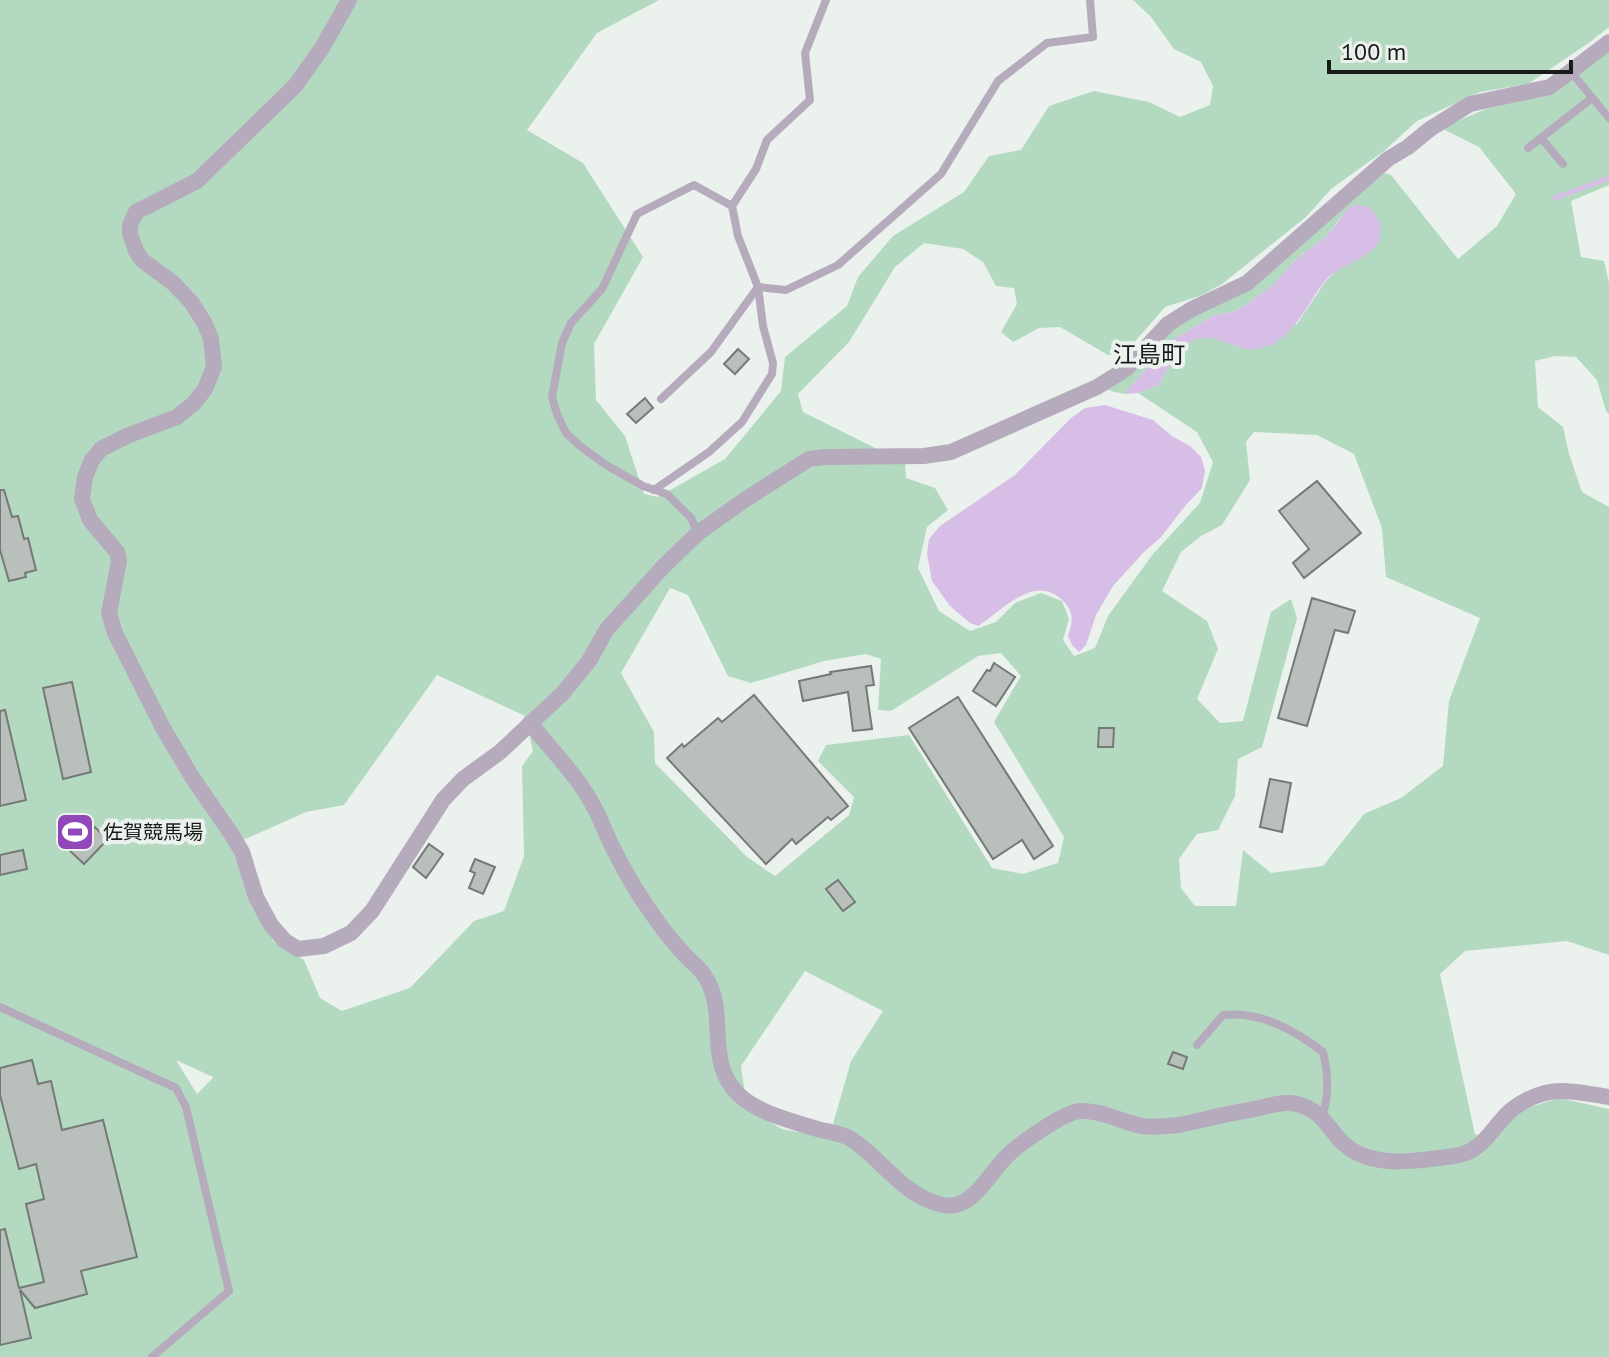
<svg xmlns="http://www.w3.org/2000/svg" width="1609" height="1357" font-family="'PT Sans','Noto Sans JP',sans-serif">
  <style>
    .green { fill: #b3dac0; fill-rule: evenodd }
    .water { fill: #d7bee7 }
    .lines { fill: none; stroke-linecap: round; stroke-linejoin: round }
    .stream { stroke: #d7bee7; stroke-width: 5 }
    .building { fill: #b9bfbb; stroke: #747a76; stroke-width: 2 }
    .service { stroke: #b6abbd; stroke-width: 8 }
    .minor { stroke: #b6abbd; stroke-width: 16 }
    .labels { text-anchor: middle; stroke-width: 8; stroke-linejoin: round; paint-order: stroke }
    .poi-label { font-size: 20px; fill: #191b1a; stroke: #ebf1ed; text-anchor: start }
    .quarter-label { font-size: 24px; fill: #191b1a; stroke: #ebf1ed }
  </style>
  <rect width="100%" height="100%" fill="#ebf1ed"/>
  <path class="green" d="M 0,0 L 659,0 L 597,33 L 527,130 L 583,163 L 643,257 L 594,344 L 596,400 L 625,436 L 644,494 L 658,497 L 725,459 L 781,391 L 785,357 L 847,306 L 858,277 L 893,236 L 964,192 L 989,156 L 1021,150 L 1049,106 L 1094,91 L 1149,102 L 1180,117 L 1210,105 L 1213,86 L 1201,62 L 1174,49 L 1151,17 L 1133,0 L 1609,0 L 1609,27 L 1590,42 L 1528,84 L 1480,92 L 1417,121 L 1384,151 L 1331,189 L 1306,217 L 1222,284 L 1200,296 L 1165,307 L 1124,354 L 1108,355 L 1060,327 L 1039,328 L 1013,342 L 1001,332 L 1017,304 L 1014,288 L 996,286 L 983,262 L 963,249 L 924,243 L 895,267 L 849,342 L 798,394 L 803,412 L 905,463 L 906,478 L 935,488 L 948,510 L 927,527 L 918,568 L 939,611 L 970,631 L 996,622 L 1015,603 L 1041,593 L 1062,601 L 1069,619 L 1063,640 L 1074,656 L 1095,648 L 1108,616 L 1153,554 L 1200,503 L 1213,462 L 1197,432 L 1138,393 L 1159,385 C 1168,368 1181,340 1202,337 C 1215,336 1229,344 1241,348 L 1297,324 L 1325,282 L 1336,271 L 1366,254 L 1340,218 L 1327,236 L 1295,260 L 1274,284 L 1249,303 L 1235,311 L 1213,316 L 1177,337 L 1159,354 L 1124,394 L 1107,390 L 1172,325 L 1247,286 L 1381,172 L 1391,175 L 1458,259 L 1497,226 L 1516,194 L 1479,147 L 1441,128 L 1486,109 L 1556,93 L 1609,48 L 1609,185 L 1571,201 L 1581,257 L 1604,261 L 1609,283 L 1609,414 L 1606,411 L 1597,380 L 1576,357 L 1555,356 L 1535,361 L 1538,407 L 1563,427 L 1569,454 L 1582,492 L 1609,507 L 1609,955 L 1567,941 L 1465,951 L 1440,974 L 1475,1134 L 1494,1141 L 1518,1111 L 1559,1098 L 1609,1109 L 1609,1357 L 0,1357 ZM 1254,432 L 1317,435 L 1354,454 L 1382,528 L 1386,577 L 1480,618 L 1449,701 L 1443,766 L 1401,798 L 1364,814 L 1323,866 L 1271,873 L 1243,850 L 1236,906 L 1195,906 L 1181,888 L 1179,859 L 1197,834 L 1218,830 L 1235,796 L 1238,759 L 1262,747 L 1297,618 L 1291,599 L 1271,612 L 1243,721 L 1220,723 L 1197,699 L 1218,649 L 1207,621 L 1162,591 L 1181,552 L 1201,536 L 1222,525 L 1250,480 L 1246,442 ZM 670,588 L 688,595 L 728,676 L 751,683 L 824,661 L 866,654 L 881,659 L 878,710 L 891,711 L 978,656 L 1001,653 L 1021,676 L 994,722 L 1064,837 L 1058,863 L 1023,874 L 992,868 L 909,735 L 826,745 L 818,761 L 854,797 L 849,815 L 775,876 L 747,857 L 655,763 L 654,732 L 621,673 ZM 437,675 L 525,716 L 533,751 L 522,766 L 524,856 L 504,911 L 474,921 L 410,988 L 342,1011 L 320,998 L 304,960 L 273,941 L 230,846 L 306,812 L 344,805 ZM 805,971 L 883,1011 L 851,1061 L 829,1138 L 782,1129 L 747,1109 L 741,1066 ZM 176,1060 L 213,1077 L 213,1078 L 197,1094 Z"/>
  <g class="water">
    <path d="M 1357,204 L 1371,208 C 1378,217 1384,229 1378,242 C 1371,259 1338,265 1325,281 C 1305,306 1293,343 1257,349 C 1235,353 1214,329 1192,341 C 1177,349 1167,370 1159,385 L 1138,393 L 1124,394 L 1159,354 L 1177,337 L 1213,316 L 1235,311 L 1249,303 L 1274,284 L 1295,260 L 1327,236 L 1349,207 Z"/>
    <path d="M 1105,405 L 1153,420 L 1172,436 L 1190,446 L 1201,457 L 1205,470 L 1202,488 L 1185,506 L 1161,537 L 1143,553 L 1113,586 L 1096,615 L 1086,645 L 1079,652 L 1072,645 L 1068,636 C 1072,623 1075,613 1064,602 C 1036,571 1002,611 978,626 L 970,623 L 950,606 L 932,581 L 927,554 L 929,539 L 940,526 L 1015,475 L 1071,418 L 1085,408 Z"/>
  </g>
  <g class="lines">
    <path class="stream" d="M 1555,198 L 1609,178"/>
  </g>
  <g class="building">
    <path d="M 738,349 L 749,359 L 735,374 L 724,364 Z"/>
    <path d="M 645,398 L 653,408 L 636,423 L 627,414 Z"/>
    <path d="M 1317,481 L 1361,533 L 1304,578 L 1293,563 L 1309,549 L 1279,511 Z"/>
    <path d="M 0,490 L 4,490 L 12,517 L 18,516 L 24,539 L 28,538 L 36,570 L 25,573 L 26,577 L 9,581 L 0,550 Z"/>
    <path d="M 1312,598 L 1355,611 L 1348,633 L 1335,630 L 1307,726 L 1278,718 Z"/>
    <path d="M 994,663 L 1015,677 L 996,706 L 973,691 L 987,670 L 990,671 Z"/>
    <path d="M 871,666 L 874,685 L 866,686 L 872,729 L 853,731 L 848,692 L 803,701 L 799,681 L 831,674 L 830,672 Z"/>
    <path d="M 72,682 L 91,772 L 63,779 L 43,688 Z"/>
    <path d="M 754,695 L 848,806 L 831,820 L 828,817 L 796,844 L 792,839 L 766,864 L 667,758 L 682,744 L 684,747 L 718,718 L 722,722 Z"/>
    <path d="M 958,697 L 1053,846 L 1034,859 L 1022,840 L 993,859 L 909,728 Z"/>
    <path d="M 5,710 L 26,800 L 0,806 L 0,711 Z"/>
    <path d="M 1099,728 L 1114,728 L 1113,747 L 1098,747 Z"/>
    <path d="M 1270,779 L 1291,783 L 1282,832 L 1260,827 Z"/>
    <path d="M 90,823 L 108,839 L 84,864 L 67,848 Z"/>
    <path d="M 429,844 L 443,854 L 426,878 L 413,867 Z"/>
    <path d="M 23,850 L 27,869 L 0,875 L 0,855 Z"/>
    <path d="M 475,859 L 495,867 L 483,894 L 469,888 L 475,873 L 470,871 Z"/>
    <path d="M 838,880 L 855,902 L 843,911 L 826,889 Z"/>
    <path d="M 1173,1052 L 1187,1057 L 1183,1069 L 1168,1064 Z"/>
    <path d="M 32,1060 L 38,1084 L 51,1081 L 62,1130 L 103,1120 L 137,1257 L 81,1271 L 87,1294 L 35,1308 L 20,1290 L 31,1338 L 0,1345 L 0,1230 L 5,1229 L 19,1288 L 44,1282 L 26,1204 L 44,1199 L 36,1164 L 19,1169 L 0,1095 L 0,1068 Z"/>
  </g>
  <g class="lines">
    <g class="service">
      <path d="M 1571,72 L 1609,118"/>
      <path d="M 1541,138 L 1563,164"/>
      <path d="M 1528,148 L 1592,98"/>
      <path d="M 661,399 L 711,352 L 758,287 L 786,290 L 838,265 L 941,174 L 998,81 L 1047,43 L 1093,37 L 1090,0"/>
      <path d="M 654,490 L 709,452 L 742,422 L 772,374 L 773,363 L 763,326 L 758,287 L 738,236 L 732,206 L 756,169 L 767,140 L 810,100 L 805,53 L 826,0"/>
      <path d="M 698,533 L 691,518 L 667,494 L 643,486 L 606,465 L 580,446 L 566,433 L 557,414 L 552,397 L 562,343 L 571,323 L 602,289 L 637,214 L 694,185 L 732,206"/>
      <path d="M 0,1007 L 176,1088 L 186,1107 L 229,1291 L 152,1357"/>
      <path d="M 1197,1045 L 1223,1015 C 1261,1011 1294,1030 1323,1052 C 1328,1073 1330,1095 1322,1116"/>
    </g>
    <g class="minor">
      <path d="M 349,0 L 322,48 L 295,86 L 197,181 L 136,212 L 130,225 L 130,234 L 136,251 L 142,260 L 173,283 L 192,303 L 205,324 L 211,339 L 214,367 L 205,389 L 194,403 L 177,417 L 129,435 L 101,449 L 92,460 L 85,477 L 82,499 L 90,520 L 117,552 L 119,561 L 109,613 L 115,633 L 163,728 L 192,777 L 232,835 L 242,852 L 256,897 L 271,925 L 285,941 L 298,949 L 324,946 L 351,933 L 372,911 L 443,800 L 463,779 L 500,752 L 562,694 L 589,661 L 607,629 L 663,567 L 698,533 L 746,499 L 809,459 L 825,457 L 924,456 L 951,452 L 1097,387 L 1126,369 L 1168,324 L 1192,309 L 1247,283 L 1388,159 L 1408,147 L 1430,129 L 1470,104 L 1550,87 L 1609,42"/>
      <path d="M 530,723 C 552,751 579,777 595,809 C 602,821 606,835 613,848 C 624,870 638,895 653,915 C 662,929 673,942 684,954 C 690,961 699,967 704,975 C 730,1012 703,1061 739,1095 C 760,1114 792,1121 817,1129 C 829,1132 841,1133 851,1139 C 883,1160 904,1197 943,1205 C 973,1211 989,1173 1007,1156 C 1019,1144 1064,1112 1080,1111 C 1101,1110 1122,1122 1142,1126 C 1153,1128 1167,1126 1178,1125 C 1187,1124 1196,1121 1206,1119 C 1222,1115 1238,1112 1255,1109 C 1268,1106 1283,1101 1297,1104 C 1320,1110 1325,1123 1339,1139 C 1367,1171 1417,1161 1454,1156 C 1481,1153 1491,1130 1508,1113 C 1517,1104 1533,1096 1545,1093 C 1565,1088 1589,1094 1609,1097"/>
    </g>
  </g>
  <defs>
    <g id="stadium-square" transform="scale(2)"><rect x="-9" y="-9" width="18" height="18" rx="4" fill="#9247b9" stroke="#ebf1ed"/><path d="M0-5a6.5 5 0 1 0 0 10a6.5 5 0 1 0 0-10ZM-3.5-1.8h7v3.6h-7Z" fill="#fff"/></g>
  </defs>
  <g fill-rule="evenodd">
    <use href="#stadium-square" x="75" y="832"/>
  </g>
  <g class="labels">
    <g class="poi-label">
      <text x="103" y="839">佐賀競馬場</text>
    </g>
    <g class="quarter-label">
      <text x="1149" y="363">江島町</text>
    </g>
  </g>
  <path d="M1329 60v12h242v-12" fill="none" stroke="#191b1a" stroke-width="4"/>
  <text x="1341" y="60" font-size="24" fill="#191b1a" stroke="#ebf1ed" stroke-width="6" paint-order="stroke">100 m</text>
</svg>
